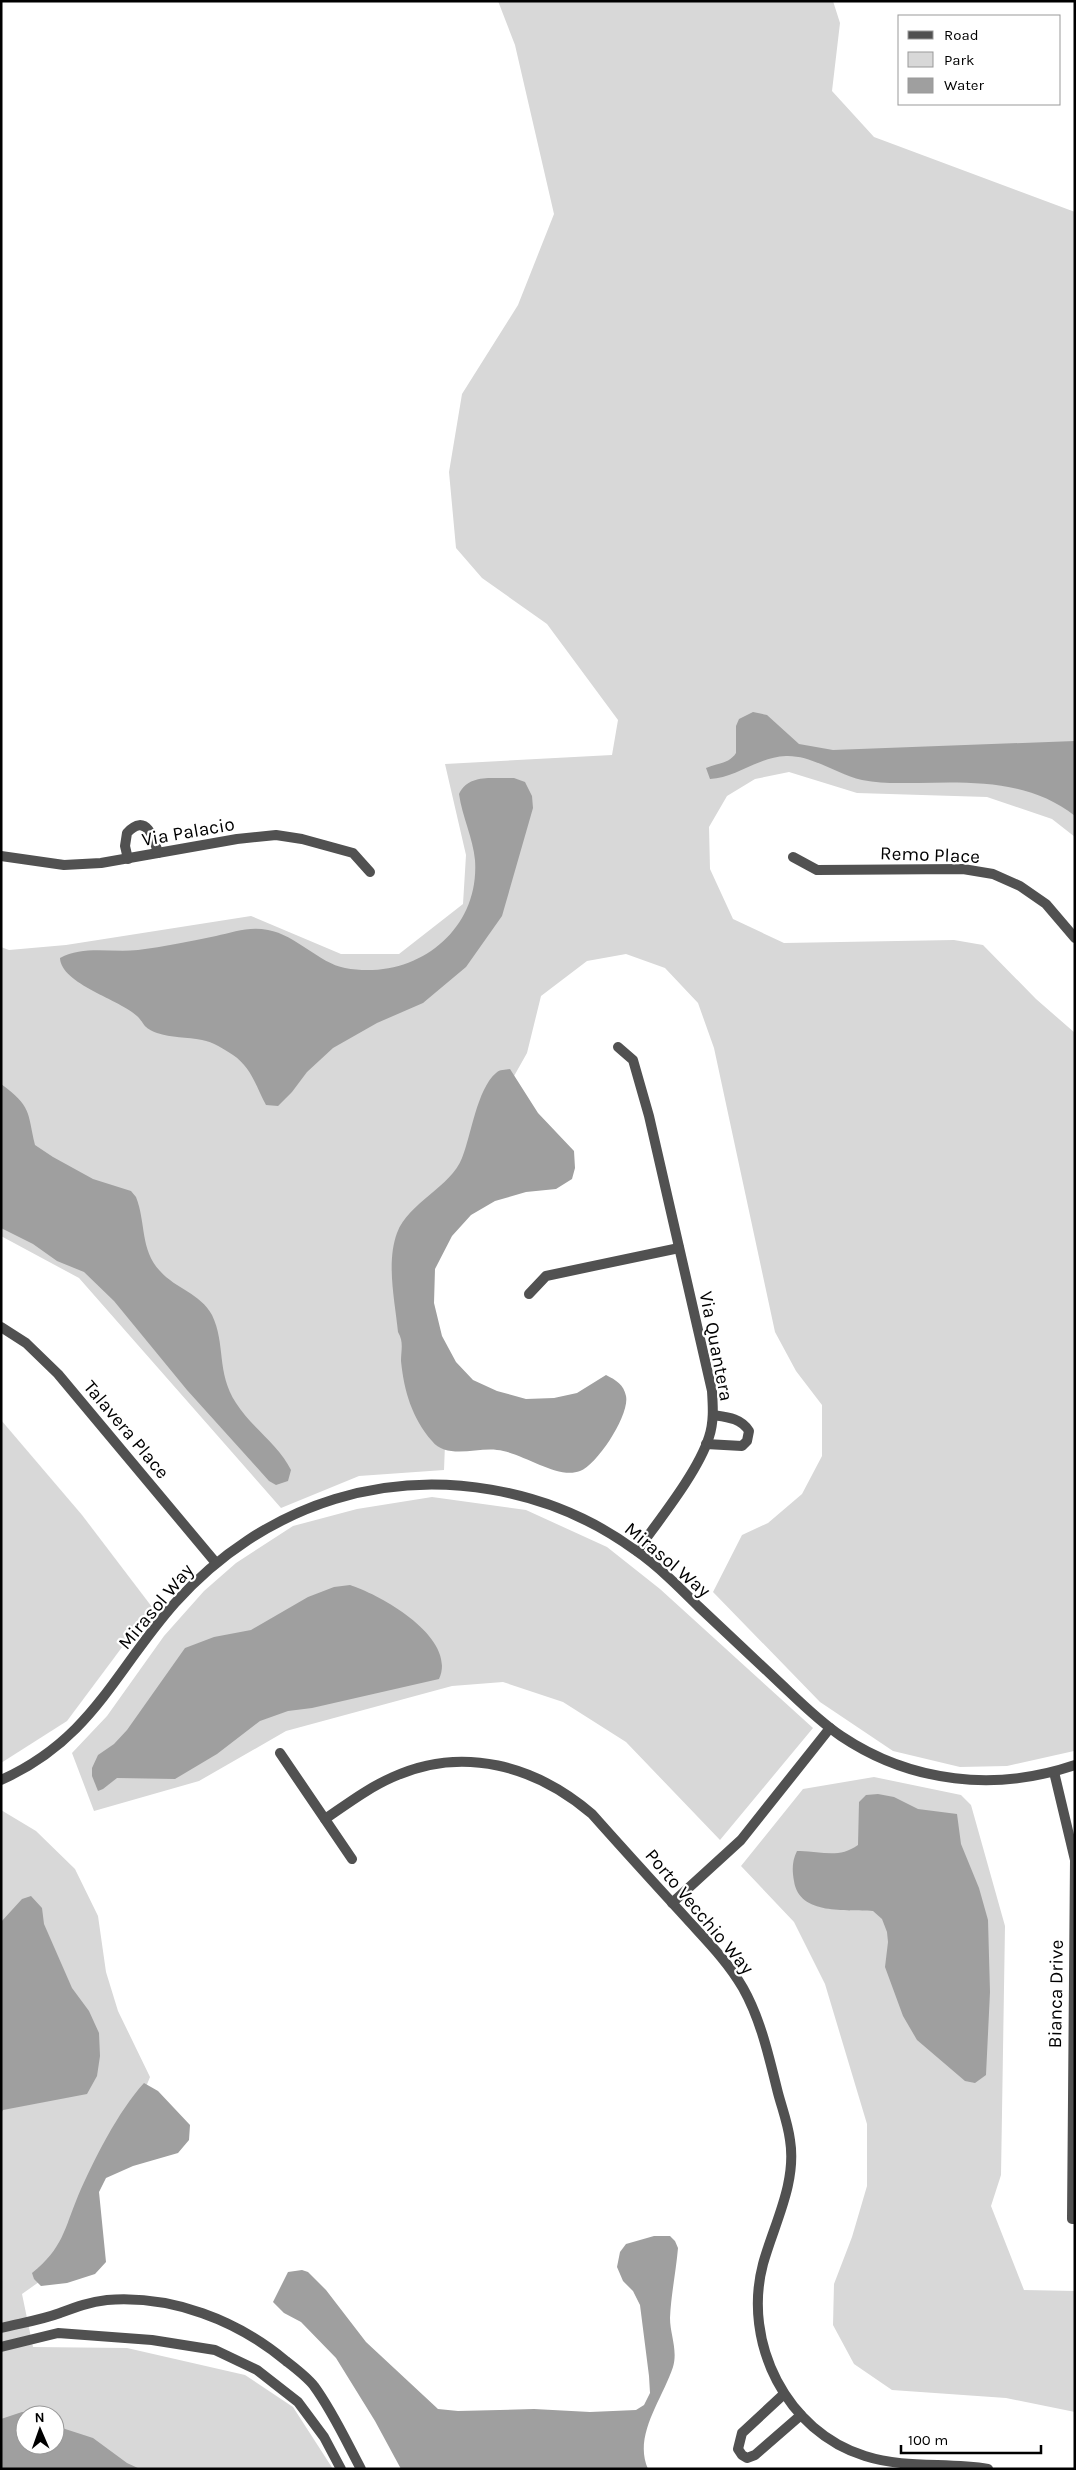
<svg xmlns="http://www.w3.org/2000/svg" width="1076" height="2470" font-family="Karla,sans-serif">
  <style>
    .green { fill: #d8d8d8; fill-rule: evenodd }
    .water { fill: #9f9f9f }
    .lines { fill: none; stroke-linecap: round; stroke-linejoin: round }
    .minor { stroke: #515151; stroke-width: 10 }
    .labels { text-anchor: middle; stroke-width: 4.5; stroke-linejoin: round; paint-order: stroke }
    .street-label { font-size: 19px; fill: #000; stroke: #fff }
  </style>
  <rect width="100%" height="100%" fill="#fff"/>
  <g class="green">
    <path d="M 498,1 L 833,1 L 840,23 L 832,91 L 874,137 L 1075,212 L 1075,837 L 1052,819 L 987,797 L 857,793 L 789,772 L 755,779 L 727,796 L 709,827 L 710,869 L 733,919 L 784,943 L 954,940 L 983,945 L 1036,999 L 1075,1033 L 1074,1751 L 1007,1766 L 960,1767 L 893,1751 L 820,1702 L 713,1592 L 742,1535 L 768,1523 L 802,1494 L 822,1456 L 822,1405 L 796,1371 L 775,1332 L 714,1048 L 698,1003 L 665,968 L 626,954 L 587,961 L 541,996 L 527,1053 L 432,1222 L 420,1323 L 446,1419 L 444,1470 L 359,1476 L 281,1508 L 79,1278 L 1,1236 L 1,947 L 9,950 L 66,945 L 251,916 L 341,954 L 399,954 L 463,904 L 466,855 L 445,764 L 612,755 L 618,720 L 547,624 L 482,578 L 456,548 L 449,472 L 462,394 L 518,305 L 554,214 L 515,45 Z"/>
    <path d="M 1,1420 L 82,1515 L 152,1607 L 67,1721 L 1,1763 Z"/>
    <path d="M 432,1497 L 526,1510 L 607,1547 L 660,1589 L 813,1728 L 720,1840 L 626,1742 L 563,1702 L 503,1682 L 452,1686 L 286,1731 L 199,1781 L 94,1811 L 72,1753 L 107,1716 L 164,1636 L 204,1591 L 236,1563 L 293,1526 L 357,1509 Z"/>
    <path d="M 874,1777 L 961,1795 L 971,1805 L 1005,1926 L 1001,2175 L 991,2206 L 1024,2290 L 1075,2291 L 1075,2412 L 1006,2398 L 892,2390 L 854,2364 L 833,2325 L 834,2284 L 852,2237 L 867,2186 L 867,2124 L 825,1984 L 794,1922 L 741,1866 L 803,1789 Z"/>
    <path d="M 1,1810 L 36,1831 L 75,1869 L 98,1916 L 106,1972 L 118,2011 L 150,2077 L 135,2114 L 53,2272 L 22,2294 L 33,2347 L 127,2348 L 245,2375 L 293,2407 L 333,2469 L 1,2469 ZM 25,2415 L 55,2415 L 55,2445 L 25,2445 Z"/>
  </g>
  <g class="water">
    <path d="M 753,712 L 767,715 L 799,744 L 833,750 L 1075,741 L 1075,816 C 1029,780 973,782 918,783 C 899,783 881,784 862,780 C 836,774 812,755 786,756 C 758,757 736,778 710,779 L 706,768 C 717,763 729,764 736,753 L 736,726 L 739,719 Z"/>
    <path d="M 514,778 L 525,782 L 532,796 L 533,808 L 502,916 L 466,967 L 423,1003 L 377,1023 L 333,1048 L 307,1072 L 292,1092 L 278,1106 L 266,1105 C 256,1087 252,1068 233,1055 C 224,1049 213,1042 202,1040 C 187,1037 171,1038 157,1033 C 142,1027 146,1025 137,1016 C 121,1000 61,984 60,958 C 84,945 111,953 138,950 C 164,947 190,941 216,936 C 233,932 250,926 268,930 C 296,935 319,963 345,968 C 414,981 480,932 475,860 C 473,838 462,816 459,794 C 469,773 493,779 514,778 Z"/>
    <path d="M 510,1069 L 538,1113 L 574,1151 L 575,1168 L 572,1179 L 556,1189 L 526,1192 L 495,1201 L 471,1215 L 452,1236 L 435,1269 L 434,1303 L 442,1336 L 456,1362 L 473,1380 L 497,1391 L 526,1399 L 554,1398 L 577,1393 L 606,1375 C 616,1380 624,1385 626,1396 C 630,1414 598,1464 580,1471 C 557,1480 522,1452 497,1450 C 478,1447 447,1460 432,1441 C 412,1418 404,1391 401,1361 C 401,1350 404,1342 398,1332 C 395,1301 386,1263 397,1233 C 409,1202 451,1187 462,1158 C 471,1136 477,1089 496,1073 C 500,1069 505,1070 510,1069 Z"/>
    <path d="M 1,1084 C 32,1107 27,1111 35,1145 L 53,1157 L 93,1179 L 131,1191 L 136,1197 C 146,1222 140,1250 160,1271 C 176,1289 200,1293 212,1315 C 226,1344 216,1372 236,1403 C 251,1427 279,1445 291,1470 L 288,1481 L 276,1485 L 269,1481 L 187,1390 L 114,1301 L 84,1272 L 57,1261 L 33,1244 L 1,1228 Z"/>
    <path d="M 350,1585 C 381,1595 458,1638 439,1679 L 312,1708 L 288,1711 L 260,1721 L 217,1754 L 175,1779 L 117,1778 L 103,1789 L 98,1791 L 92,1776 L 92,1768 L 98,1755 L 114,1744 L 127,1730 L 185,1648 L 214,1637 L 251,1630 L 308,1597 L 334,1587 Z"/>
    <path d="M 878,1794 L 894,1797 L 918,1809 L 957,1814 L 961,1844 L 979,1888 L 988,1920 L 990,1992 L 986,2075 L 975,2083 L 965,2081 L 917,2040 L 903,2016 L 885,1967 L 888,1942 L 887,1932 L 882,1919 L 873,1911 C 847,1909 799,1916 794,1881 C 792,1870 792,1861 797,1851 C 819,1850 837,1860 858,1845 L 859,1802 L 866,1795 Z"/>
    <path d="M 31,1896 L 42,1908 L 44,1924 L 72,1988 L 89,2011 L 99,2033 L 100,2056 L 97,2076 L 87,2094 L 3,2110 L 1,2113 L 1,1922 L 22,1899 Z"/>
    <path d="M 144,2083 L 158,2091 L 190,2125 L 189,2140 L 178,2153 L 133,2166 L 106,2178 L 99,2192 L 106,2262 L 95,2274 L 67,2283 L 41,2286 L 34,2279 L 32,2273 C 63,2248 64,2230 78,2196 C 93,2161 119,2110 144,2083 Z"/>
    <path d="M 654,2236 L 670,2236 L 675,2241 L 678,2248 C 676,2271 671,2295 670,2318 C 670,2334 678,2350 673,2367 C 662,2400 633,2436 648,2469 L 401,2469 L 375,2421 L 336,2358 L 301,2322 L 284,2313 L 273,2302 L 288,2272 L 302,2270 L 308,2272 L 326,2290 L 366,2342 L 438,2409 L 458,2411 L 534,2409 L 590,2412 L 636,2410 L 644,2405 L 650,2393 L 649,2376 L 640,2305 L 633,2291 L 623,2281 L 617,2267 L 620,2252 L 626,2244 Z"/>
    <path d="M 39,2411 L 45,2415 L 25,2415 L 25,2445 L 55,2445 L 55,2423 L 59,2427 L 93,2438 L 127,2463 L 140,2469 L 1,2469 L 1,2419 L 22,2412 Z"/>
  </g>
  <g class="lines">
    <g class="minor">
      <path d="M 1,856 L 64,865 L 101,863 L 237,839 L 276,835 L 302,839 L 353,853 L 370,872"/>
      <path d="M 793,857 L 817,870 L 963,869 L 993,874 L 1020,886 L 1046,904 L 1075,938"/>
      <path d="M 128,859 L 125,846 L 127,833 C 146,812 154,838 158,853"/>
      <path d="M 618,1047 L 633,1060 L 649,1116 L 712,1391 C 713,1407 714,1422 709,1437 C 698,1472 659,1520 637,1551"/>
      <path d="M 529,1294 L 546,1276 L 679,1248"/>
      <path d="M 1,1327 L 26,1343 L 58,1374 L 216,1563"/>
      <path d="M 706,1444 L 742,1446 L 747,1441 L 749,1431 C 741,1418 727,1417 713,1415"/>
      <path d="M 280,1753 L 352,1859"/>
      <path d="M 1054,1772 L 1075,1860 L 1072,2219 L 1075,2219"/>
      <path d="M 1,1780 C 92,1739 114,1672 175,1603 C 218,1555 273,1518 335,1499 C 436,1468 550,1488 635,1550 C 658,1566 678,1586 698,1606 C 726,1632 754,1659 782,1685 C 801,1703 819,1721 841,1736 C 911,1783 996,1792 1075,1765"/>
      <path d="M 325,1819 C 347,1804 368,1788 393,1777 C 463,1745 536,1766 592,1814 C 623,1849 655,1884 687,1919 C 707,1941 728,1962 743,1988 C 761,2020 769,2057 778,2093 C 782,2108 788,2124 790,2140 C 797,2183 774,2224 763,2264 C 742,2343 787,2432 865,2456 C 906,2469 947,2462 988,2469"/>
      <path d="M 672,1903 L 741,1840 L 830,1728"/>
      <path d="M 1,2328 C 21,2323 41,2320 60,2313 C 76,2307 89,2302 107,2300 C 172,2295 237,2320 286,2361 C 295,2368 307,2377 314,2386 C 333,2412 346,2441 361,2469"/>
      <path d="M 1,2347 L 58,2333 L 152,2340 L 215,2350 L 257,2370 L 298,2402 L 324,2437 L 341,2469"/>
      <path d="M 784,2394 L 742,2433 L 738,2449 L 742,2455 L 747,2458 L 755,2455 L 801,2415"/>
    </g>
  </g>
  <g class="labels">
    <g class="street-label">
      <text transform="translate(188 831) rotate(-10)" y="7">Via Palacio</text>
      <text transform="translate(930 854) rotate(2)" y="7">Remo Place</text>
      <text transform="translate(717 1346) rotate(79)" y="7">Via Quantera</text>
      <text transform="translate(127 1429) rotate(50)" y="7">Talavera Place</text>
      <text transform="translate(668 1559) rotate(40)" y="7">Mirasol Way</text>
      <text transform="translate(155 1606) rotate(-50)" y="7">Mirasol Way</text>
      <text transform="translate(700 1911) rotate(50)" y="7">Porto Vecchio Way</text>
      <text transform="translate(1055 1994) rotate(-89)" y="7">Bianca Drive</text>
    </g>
  </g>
  <rect width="1076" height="2470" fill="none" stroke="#000000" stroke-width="5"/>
  <rect x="898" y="15" width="162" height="90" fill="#ffffff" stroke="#999999"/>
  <rect x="908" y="31" width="25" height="8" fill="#515151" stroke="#999999"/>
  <text x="944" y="40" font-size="15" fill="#000000">Road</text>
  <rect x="908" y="52" width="25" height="15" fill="#d8d8d8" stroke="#999999"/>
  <text x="944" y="65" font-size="15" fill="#000000">Park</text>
  <rect x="908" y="78" width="25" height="15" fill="#9f9f9f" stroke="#999999"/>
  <text x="944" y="90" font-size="15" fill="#000000">Water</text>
  <g transform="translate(40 2430) rotate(358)"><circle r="24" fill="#ffffff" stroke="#999999"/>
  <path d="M0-4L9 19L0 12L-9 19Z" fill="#000000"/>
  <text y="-8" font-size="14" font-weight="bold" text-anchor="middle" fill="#000000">N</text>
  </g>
  <path d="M901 2445v8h140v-8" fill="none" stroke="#000000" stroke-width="2.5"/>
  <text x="908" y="2445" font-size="15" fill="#000000" stroke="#ffffff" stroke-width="4" paint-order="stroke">100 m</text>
</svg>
